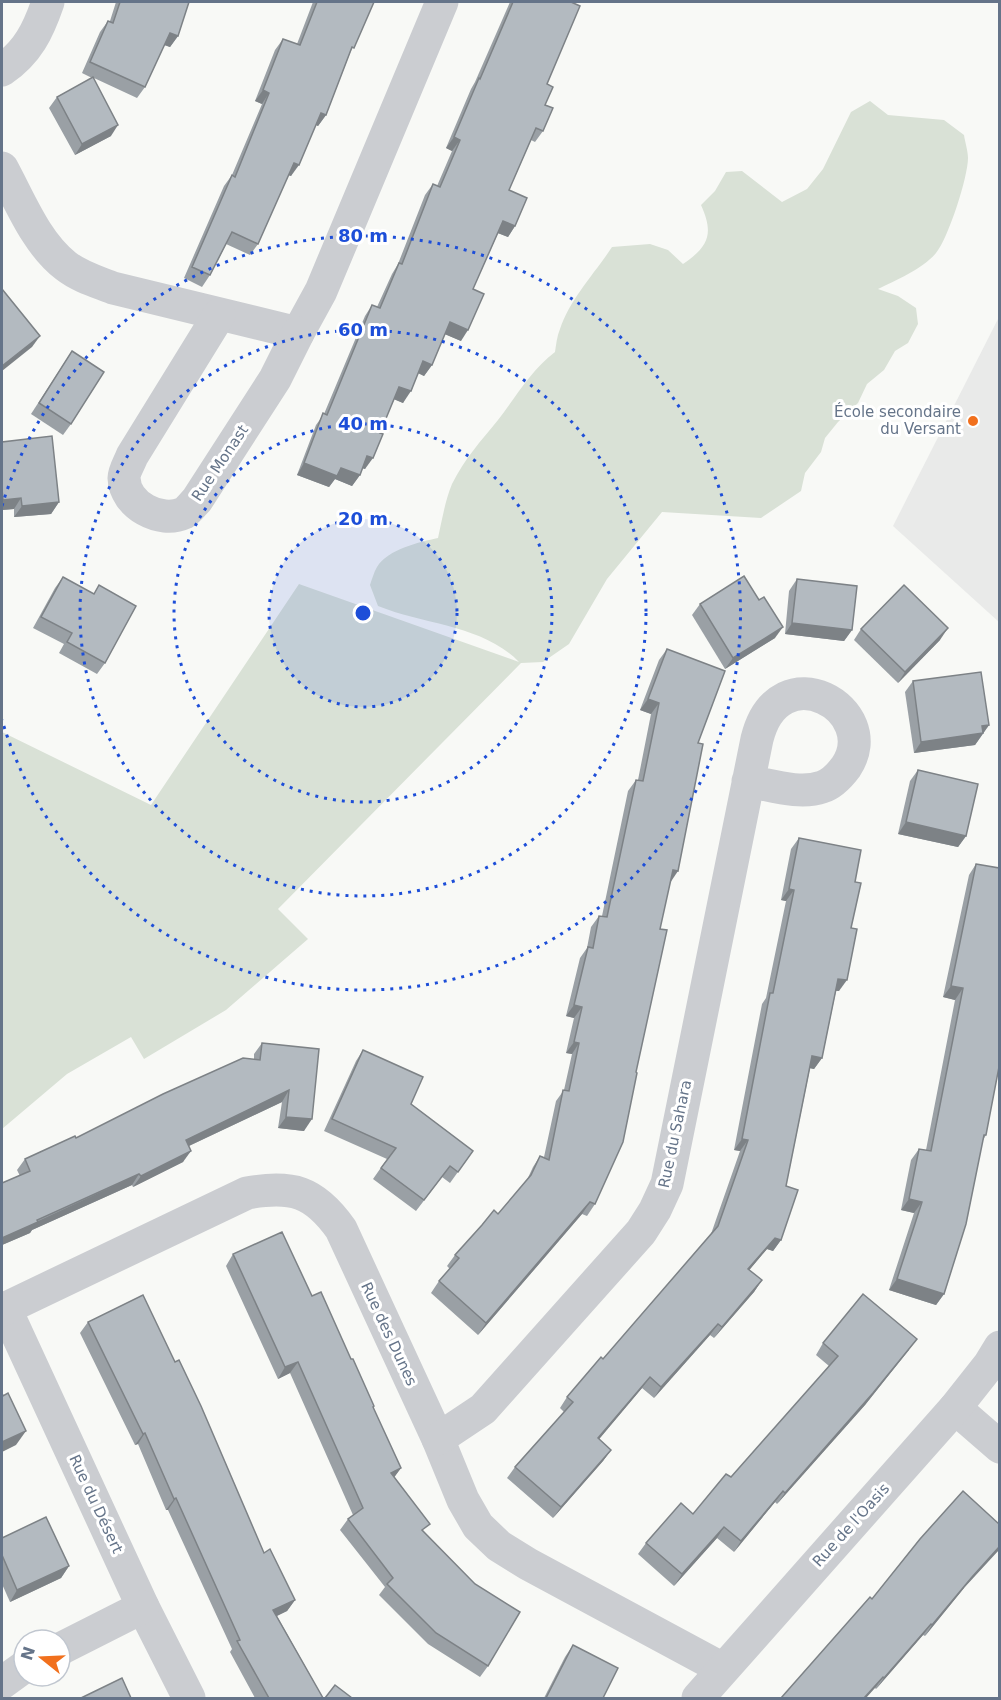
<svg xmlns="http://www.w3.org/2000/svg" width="1001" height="1700" font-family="'DejaVu Sans',sans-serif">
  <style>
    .built { fill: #e9eae9 }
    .green { fill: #d9e1d6 }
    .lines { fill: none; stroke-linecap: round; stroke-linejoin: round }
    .minor { stroke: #cbcdd1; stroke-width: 33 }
    .wall { fill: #9aa0a5 }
    .shaded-wall { fill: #7d8286 }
    .building { fill: #b3bac0; stroke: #7d8286; stroke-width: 1.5 }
    .ring { fill: none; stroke: #1d4ed8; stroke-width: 3; stroke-dasharray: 3 6 }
    .poi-dot { fill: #f1701d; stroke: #fff; stroke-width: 2 }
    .labels { text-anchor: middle; stroke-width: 6; stroke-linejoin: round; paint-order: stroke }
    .poi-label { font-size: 15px; fill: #657489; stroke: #fff; text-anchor: end }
    .street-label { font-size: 15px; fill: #657489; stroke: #fff }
    .centre { fill: #1d4ed8; stroke: #fff; stroke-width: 3 }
    .ring-label { font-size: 18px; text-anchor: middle; font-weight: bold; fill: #1d4ed8; stroke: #fff; stroke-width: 6; stroke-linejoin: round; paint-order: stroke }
  </style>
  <rect width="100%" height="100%" fill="#f8f9f6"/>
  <path class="built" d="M 999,317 L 999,622 L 893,526 Z"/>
  <path class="green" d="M 870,101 L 888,115 L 944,120 L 964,135 C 965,142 968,151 968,158 C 968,177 948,239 936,253 C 924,268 895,281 878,289 L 898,296 L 916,308 L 918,324 L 908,343 L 895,351 L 884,370 L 867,384 L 858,403 L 838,422 L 825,438 L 821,452 L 805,473 L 801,491 L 761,518 L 662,512 L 607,579 L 569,644 L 543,662 L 521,663 L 278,909 L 308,939 L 226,1010 L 144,1059 L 131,1037 L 67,1074 L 2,1129 L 2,732 L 151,805 L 299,584 L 519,662 C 483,625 425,625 378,606 L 370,585 C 372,579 374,572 377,567 C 388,549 420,542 438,538 C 442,520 445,501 452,484 C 465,458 481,441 498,420 C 516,397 531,370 555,352 C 556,345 557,336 560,329 C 570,299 595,273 612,247 L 650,244 L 668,250 L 683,264 C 709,246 714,234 701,205 L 715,191 L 726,172 L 742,171 L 782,202 L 807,189 L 823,169 L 851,112 Z"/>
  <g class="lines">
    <g class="minor">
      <path d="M 2,70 C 28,52 38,31 48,2"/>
      <path d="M 2,168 C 20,201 36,243 66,266 C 80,277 98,282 113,288 L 298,333 L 321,291 L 442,2"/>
      <path d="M 219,315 L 132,456 C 130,462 124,471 124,478 C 125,505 160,524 184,513 C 189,510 193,504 197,500 L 275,379 L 298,333"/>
      <path d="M 5,1308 L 143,1607 L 189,1698"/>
      <path d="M 2,1310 L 247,1193 C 292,1185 314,1191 341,1229 L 438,1439 L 463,1500 L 478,1526 L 499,1546 L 528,1564 L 723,1669"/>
      <path d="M 955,1408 L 1000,1447"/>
      <path d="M 438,1439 L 483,1409 L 641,1232 L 655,1210 L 667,1184 L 757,739 C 779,650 884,710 846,767 C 840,775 832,784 822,787 C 800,795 771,785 748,781"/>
      <path d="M 60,1649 L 143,1607"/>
      <path d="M 2,1683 L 24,1667"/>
      <path d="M 698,1698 L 955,1408 L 989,1365 L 1000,1347"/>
    </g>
  </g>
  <g class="wall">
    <path d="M 116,2 L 189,2 L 178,36 L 170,47 L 164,45 L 145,87 L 137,98 L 94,78 L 111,136 L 75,155 L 49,108 L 57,97 L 92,78 L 82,73 L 100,32 L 108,21 L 110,21 Z"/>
    <path d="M 313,2 L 374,2 L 350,53 L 326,115 L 318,126 L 316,125 L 291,176 L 288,175 L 258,244 L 250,255 L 226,244 L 210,275 L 202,287 L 184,278 L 224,186 L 232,175 L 262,104 L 255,101 L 275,50 L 283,39 L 297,44 Z"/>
    <path d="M 510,2 L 571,2 L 547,84 L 543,131 L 535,142 L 531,140 L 509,190 L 515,226 L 508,237 L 498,233 L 473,289 L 461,341 L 445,334 L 432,365 L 424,376 L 418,373 L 403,403 L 394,399 L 365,469 L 362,468 L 360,475 L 352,486 L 335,479 L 329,487 L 297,475 L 316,425 L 324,414 L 365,316 L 372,305 L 377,307 L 392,274 L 398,264 L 425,195 L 433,184 L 437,186 L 452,151 L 446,148 L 471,89 L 475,82 Z"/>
    <path d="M 72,351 L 71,424 L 63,435 L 31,414 Z"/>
    <path d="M 2,442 L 59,502 L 51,514 L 14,517 L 14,509 L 2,510 Z"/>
    <path d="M 63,577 L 94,594 L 99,585 L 105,663 L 97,674 L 59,653 L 64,644 L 33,628 L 55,588 Z"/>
    <path d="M 797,579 L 852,630 L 844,641 L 785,634 L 789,591 Z"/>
    <path d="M 759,600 L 775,638 L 725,669 L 692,615 L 700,604 Z"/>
    <path d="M 861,629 L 940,640 L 898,683 L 854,640 Z"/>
    <path d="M 667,649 L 698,743 L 670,882 L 595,1204 L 587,1216 L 582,1214 L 478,1335 L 431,1293 L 439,1281 L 450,1269 L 447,1266 L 455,1255 L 498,1214 L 526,1182 L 533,1167 L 540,1156 L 544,1157 L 556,1101 L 564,1090 L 572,1054 L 566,1053 L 574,1018 L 566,1016 L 580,958 L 587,948 L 591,927 L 599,916 L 602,916 L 628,791 L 636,780 L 638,780 L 651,714 L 640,710 L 659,660 Z"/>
    <path d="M 913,681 L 989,725 L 975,745 L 914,753 L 905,692 Z"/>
    <path d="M 918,770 L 966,836 L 958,847 L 898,834 L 910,781 Z"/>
    <path d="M 799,838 L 855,882 L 851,928 L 839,991 L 836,991 L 822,1058 L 814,1069 L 810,1068 L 786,1186 L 781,1240 L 773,1251 L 767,1249 L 749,1270 L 762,1280 L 754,1292 L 714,1338 L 710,1335 L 654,1398 L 642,1388 L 599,1439 L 611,1450 L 603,1461 L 553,1518 L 507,1478 L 515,1467 L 564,1412 L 560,1408 L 567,1397 L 603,1359 L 711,1234 L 740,1151 L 734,1150 L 762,1004 L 766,998 L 786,901 L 781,900 L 791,849 Z"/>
    <path d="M 976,864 L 986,1135 L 983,1140 L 944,1294 L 936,1305 L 889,1290 L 914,1213 L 901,1210 L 911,1160 L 919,1149 L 926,1150 L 955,1000 L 943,997 L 969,875 Z"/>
    <path d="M 262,1043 L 319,1049 L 304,1131 L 278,1128 L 282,1102 L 189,1146 L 183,1162 L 133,1187 L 132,1185 L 32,1230 L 30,1233 L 2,1245 L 2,1183 L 20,1176 L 17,1170 L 25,1159 L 76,1138 L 254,1059 L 254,1054 Z"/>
    <path d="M 363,1050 L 411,1104 L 473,1151 L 450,1183 L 442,1177 L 416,1211 L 373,1179 L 387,1159 L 324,1131 L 356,1061 Z"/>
    <path d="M 233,1254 L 312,1296 L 351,1359 L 374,1406 L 373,1408 L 401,1468 L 394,1477 L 424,1532 L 488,1666 L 480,1677 L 428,1644 L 379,1595 L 385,1587 L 340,1530 L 348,1519 L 353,1515 L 290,1373 L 278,1379 L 226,1266 Z"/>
    <path d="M 88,1322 L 264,1553 L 295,1600 L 287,1611 L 277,1616 L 323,1698 L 255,1698 L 230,1652 L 232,1649 L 168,1510 L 166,1510 L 138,1444 L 135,1445 L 80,1333 Z"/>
    <path d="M 823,1343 L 909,1350 L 865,1405 L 777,1504 L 775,1502 L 734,1552 L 717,1538 L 674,1586 L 638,1554 L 646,1543 L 693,1514 L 731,1477 L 829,1366 L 816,1355 Z"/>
    <path d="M 2,1538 L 69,1566 L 61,1578 L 10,1602 L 2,1584 Z"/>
    <path d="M 964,1588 L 925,1636 L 923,1635 L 876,1689 L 875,1688 L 872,1599 Z"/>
    <path d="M 573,1645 L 603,1698 L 544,1698 L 565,1657 Z"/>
  </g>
  <g class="shaded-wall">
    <path d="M 170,33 L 178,36 L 170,47 L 162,44 Z"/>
    <path d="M 263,90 L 269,93 L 262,104 L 255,101 Z"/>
    <path d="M 321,113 L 326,115 L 318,126 L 314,124 Z"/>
    <path d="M 118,125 L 111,136 L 75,155 L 82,144 Z"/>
    <path d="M 454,137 L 460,140 L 452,151 L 446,148 Z"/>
    <path d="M 294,163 L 299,165 L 291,176 L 286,174 Z"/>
    <path d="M 503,221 L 515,226 L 508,237 L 495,232 Z"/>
    <path d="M 450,322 L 468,330 L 461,341 L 442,333 Z"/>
    <path d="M 40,336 L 32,347 L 2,371 L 2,366 Z"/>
    <path d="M 423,361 L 432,365 L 424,376 L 416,372 Z"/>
    <path d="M 399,387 L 411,391 L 403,403 L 391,398 Z"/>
    <path d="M 367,456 L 373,458 L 365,469 L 359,467 Z"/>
    <path d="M 304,463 L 341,468 L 360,475 L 352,486 L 335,479 L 329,487 L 297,475 Z"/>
    <path d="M 21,498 L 14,509 L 2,510 L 2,501 L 3,500 Z"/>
    <path d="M 59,502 L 51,514 L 14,517 L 22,506 Z"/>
    <path d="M 792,623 L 852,630 L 844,641 L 785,634 Z"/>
    <path d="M 783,627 L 775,638 L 725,669 L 733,658 Z"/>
    <path d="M 948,628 L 940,640 L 898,683 L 905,672 Z"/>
    <path d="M 648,699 L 659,703 L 651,714 L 640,710 Z"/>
    <path d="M 989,725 L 975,745 L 914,753 L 921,742 L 982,726 Z"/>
    <path d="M 906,822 L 966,836 L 958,847 L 898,834 Z"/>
    <path d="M 673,870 L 678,871 L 670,883 Z"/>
    <path d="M 789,889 L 794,890 L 786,901 L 781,900 Z"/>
    <path d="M 838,979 L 847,980 L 839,991 L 830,990 Z"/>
    <path d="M 951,986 L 963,988 L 955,1000 L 943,997 Z"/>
    <path d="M 574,1005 L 582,1007 L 574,1018 L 566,1016 Z"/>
    <path d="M 574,1042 L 579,1043 L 572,1054 L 566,1053 Z"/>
    <path d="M 812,1056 L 822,1058 L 814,1069 L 804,1067 Z"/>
    <path d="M 289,1090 L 282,1102 L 178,1151 L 186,1140 Z"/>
    <path d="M 286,1117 L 312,1119 L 304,1131 L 278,1128 Z"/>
    <path d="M 742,1139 L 748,1140 L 740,1151 L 734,1150 Z"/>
    <path d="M 191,1151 L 183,1162 L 133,1187 L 141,1176 Z"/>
    <path d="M 139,1174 L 132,1185 L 32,1230 L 30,1233 L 2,1245 L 2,1238 Z"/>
    <path d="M 909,1199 L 922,1202 L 914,1213 L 901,1210 Z"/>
    <path d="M 590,1202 L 582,1214 L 478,1335 L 486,1323 Z"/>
    <path d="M 775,1238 L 781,1240 L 773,1251 L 767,1249 L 741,1280 L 748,1269 Z"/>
    <path d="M 897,1279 L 944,1294 L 936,1305 L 889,1290 Z"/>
    <path d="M 762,1280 L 754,1292 L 714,1338 L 722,1327 Z"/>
    <path d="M 718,1324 L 710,1335 L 654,1398 L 661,1387 Z"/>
    <path d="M 917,1339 L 865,1405 L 777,1504 L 785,1493 Z"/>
    <path d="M 298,1362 L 290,1373 L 278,1379 L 285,1367 Z"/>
    <path d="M 650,1377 L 642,1388 L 590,1450 L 598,1438 Z"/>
    <path d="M 26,1431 L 16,1445 L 2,1452 L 2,1442 Z"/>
    <path d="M 145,1433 L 138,1444 L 135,1445 L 143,1434 Z"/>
    <path d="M 611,1450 L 603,1461 L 553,1518 L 561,1507 Z"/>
    <path d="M 401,1468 L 393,1479 L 391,1473 Z"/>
    <path d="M 783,1491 L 775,1502 L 734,1552 L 741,1541 Z"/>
    <path d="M 176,1498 L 168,1510 L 166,1510 L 174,1499 Z"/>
    <path d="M 724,1527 L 717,1538 L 674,1586 L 682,1574 Z"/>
    <path d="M 999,1547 L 999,1550 L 964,1588 L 925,1636 L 932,1625 L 972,1577 Z"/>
    <path d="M 69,1566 L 61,1578 L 10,1602 L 17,1590 Z"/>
    <path d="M 295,1600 L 287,1611 L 266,1621 L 273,1610 Z"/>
    <path d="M 931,1624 L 923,1635 L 876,1689 L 884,1678 Z"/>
    <path d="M 883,1677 L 875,1688 L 866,1698 L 864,1698 Z"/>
  </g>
  <g class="building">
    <path d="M 120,2 L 189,2 L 178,36 L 170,33 L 145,87 L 90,62 L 108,21 L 113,23 Z"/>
    <path d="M 317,2 L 374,2 L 354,48 L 352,47 L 326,115 L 321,113 L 299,165 L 294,163 L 258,244 L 232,232 L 210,275 L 192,267 L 232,175 L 235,177 L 269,93 L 263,90 L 283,39 L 300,45 Z"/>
    <path d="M 513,2 L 571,2 L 580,6 L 547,84 L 553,87 L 545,105 L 553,108 L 543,131 L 536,128 L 509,190 L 527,198 L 515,226 L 503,221 L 473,289 L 484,294 L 468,330 L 450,322 L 432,365 L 423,361 L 411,391 L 399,387 L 380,433 L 383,434 L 373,458 L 367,456 L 360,475 L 341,468 L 337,476 L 304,463 L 323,413 L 327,415 L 372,305 L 380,308 L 399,263 L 402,264 L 433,184 L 440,187 L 460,140 L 454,137 L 479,78 L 480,79 Z"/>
    <path d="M 93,77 L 118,125 L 82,144 L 57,97 Z"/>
    <path d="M 2,289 L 40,336 L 2,366 Z"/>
    <path d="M 72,351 L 104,372 L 71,424 L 39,403 Z"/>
    <path d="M 52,436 L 59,502 L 22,506 L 21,498 L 3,500 L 2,489 L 2,442 Z"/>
    <path d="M 744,576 L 759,600 L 764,597 L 783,627 L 733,658 L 700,604 Z"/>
    <path d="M 63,577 L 94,594 L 99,585 L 136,606 L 105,663 L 67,642 L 72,633 L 41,617 Z"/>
    <path d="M 797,579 L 857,586 L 852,630 L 792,623 Z"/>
    <path d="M 904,585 L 948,628 L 905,672 L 861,629 Z"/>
    <path d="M 667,649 L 725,671 L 698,743 L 703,744 L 678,871 L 673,870 L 660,929 L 667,930 L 636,1072 L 637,1073 L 623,1142 L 595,1204 L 590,1202 L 486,1323 L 439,1281 L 459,1258 L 455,1255 L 482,1225 L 494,1210 L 498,1214 L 531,1175 L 540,1156 L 549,1160 L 563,1090 L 569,1091 L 579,1043 L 574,1042 L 582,1007 L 574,1005 L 588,947 L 593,948 L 599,916 L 607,917 L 636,780 L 643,781 L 659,703 L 648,699 Z"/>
    <path d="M 981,672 L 989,725 L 982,726 L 983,733 L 921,742 L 913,681 Z"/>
    <path d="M 918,770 L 978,784 L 966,836 L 906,822 Z"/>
    <path d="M 799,838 L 861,850 L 855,882 L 861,883 L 851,928 L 857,929 L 847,980 L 838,979 L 822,1058 L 812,1056 L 786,1186 L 798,1190 L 781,1240 L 775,1238 L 748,1269 L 762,1280 L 722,1327 L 718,1324 L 661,1387 L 650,1377 L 598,1438 L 611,1450 L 561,1507 L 515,1467 L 573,1402 L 567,1397 L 590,1370 L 601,1357 L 603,1359 L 718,1226 L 748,1140 L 742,1139 L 770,993 L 773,993 L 794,890 L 789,889 Z"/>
    <path d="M 976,864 L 999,868 L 999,1067 L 986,1135 L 984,1135 L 966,1224 L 944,1294 L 897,1279 L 922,1202 L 909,1199 L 919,1149 L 931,1151 L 963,988 L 951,986 Z"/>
    <path d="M 262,1043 L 319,1049 L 312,1119 L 286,1117 L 289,1090 L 186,1140 L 191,1151 L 141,1176 L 139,1174 L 37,1220 L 38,1222 L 2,1238 L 2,1183 L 30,1171 L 25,1159 L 75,1136 L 76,1138 L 163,1094 L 243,1058 L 260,1060 Z"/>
    <path d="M 363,1050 L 423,1077 L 411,1104 L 473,1151 L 458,1172 L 450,1166 L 424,1200 L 381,1168 L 396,1148 L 332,1119 Z"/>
    <path d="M 282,1232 L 312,1296 L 321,1292 L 351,1359 L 353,1359 L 374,1406 L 373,1407 L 401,1468 L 391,1473 L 430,1524 L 422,1530 L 475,1584 L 520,1612 L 488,1666 L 436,1633 L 387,1584 L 393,1578 L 348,1519 L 363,1508 L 298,1362 L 285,1367 L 233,1254 Z"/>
    <path d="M 863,1294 L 917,1339 L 873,1393 L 785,1493 L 783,1491 L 741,1541 L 724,1527 L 682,1574 L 646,1543 L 681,1503 L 693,1514 L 726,1474 L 731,1477 L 838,1356 L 823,1343 Z"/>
    <path d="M 143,1295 L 175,1362 L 179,1360 L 201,1406 L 264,1553 L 270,1549 L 295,1600 L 273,1610 L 323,1698 L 269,1698 L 237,1641 L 240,1640 L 176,1498 L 174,1499 L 145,1433 L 143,1434 L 88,1322 Z"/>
    <path d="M 2,1393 L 3,1396 L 8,1393 L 26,1431 L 2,1442 Z"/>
    <path d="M 963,1491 L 999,1524 L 999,1547 L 972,1577 L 932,1625 L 931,1624 L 884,1678 L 883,1677 L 864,1698 L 781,1698 L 870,1597 L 872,1599 L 920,1539 Z"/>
    <path d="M 46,1517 L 69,1566 L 17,1590 L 2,1555 L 2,1538 Z"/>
    <path d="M 573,1645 L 618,1668 L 603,1698 L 546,1698 Z"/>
    <path d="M 122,1678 L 131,1698 L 81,1698 Z"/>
    <path d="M 335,1685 L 352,1698 L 325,1698 Z"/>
  </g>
  <circle cx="363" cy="613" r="94" fill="#1d4ed8" fill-opacity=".12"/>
  <g class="ring">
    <circle cx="363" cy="613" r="94"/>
    <circle cx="363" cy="613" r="189"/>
    <circle cx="363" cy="613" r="283"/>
    <path d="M2 506A377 377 0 1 1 2 720"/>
  </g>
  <circle class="poi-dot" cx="973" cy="421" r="6"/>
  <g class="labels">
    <g class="poi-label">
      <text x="961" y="417">École secondaire<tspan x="961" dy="17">du Versant</tspan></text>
    </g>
    <g class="street-label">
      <text transform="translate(220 463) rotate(-56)" y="5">Rue Monast</text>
      <text transform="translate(675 1134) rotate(-78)" y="5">Rue du Sahara</text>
      <text transform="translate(389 1334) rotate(65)" y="5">Rue des Dunes</text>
      <text transform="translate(96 1504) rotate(65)" y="5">Rue du Désert</text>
      <text transform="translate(851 1525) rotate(-48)" y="5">Rue de l'Oasis</text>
    </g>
  </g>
  <circle cx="363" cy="613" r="9" class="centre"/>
  <g class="ring-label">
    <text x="363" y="242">80 m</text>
    <text x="363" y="336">60 m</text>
    <text x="363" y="430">40 m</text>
    <text x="363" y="525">20 m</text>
  </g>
  <rect width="1001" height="1700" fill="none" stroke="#657489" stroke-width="6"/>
  <g transform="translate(42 1658) rotate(288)"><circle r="28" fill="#ffffff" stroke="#c1c7d0" stroke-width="1.5"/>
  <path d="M0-4.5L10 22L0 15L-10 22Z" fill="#f1701d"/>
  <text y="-9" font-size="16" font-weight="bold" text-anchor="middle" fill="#657489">N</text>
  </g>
</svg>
